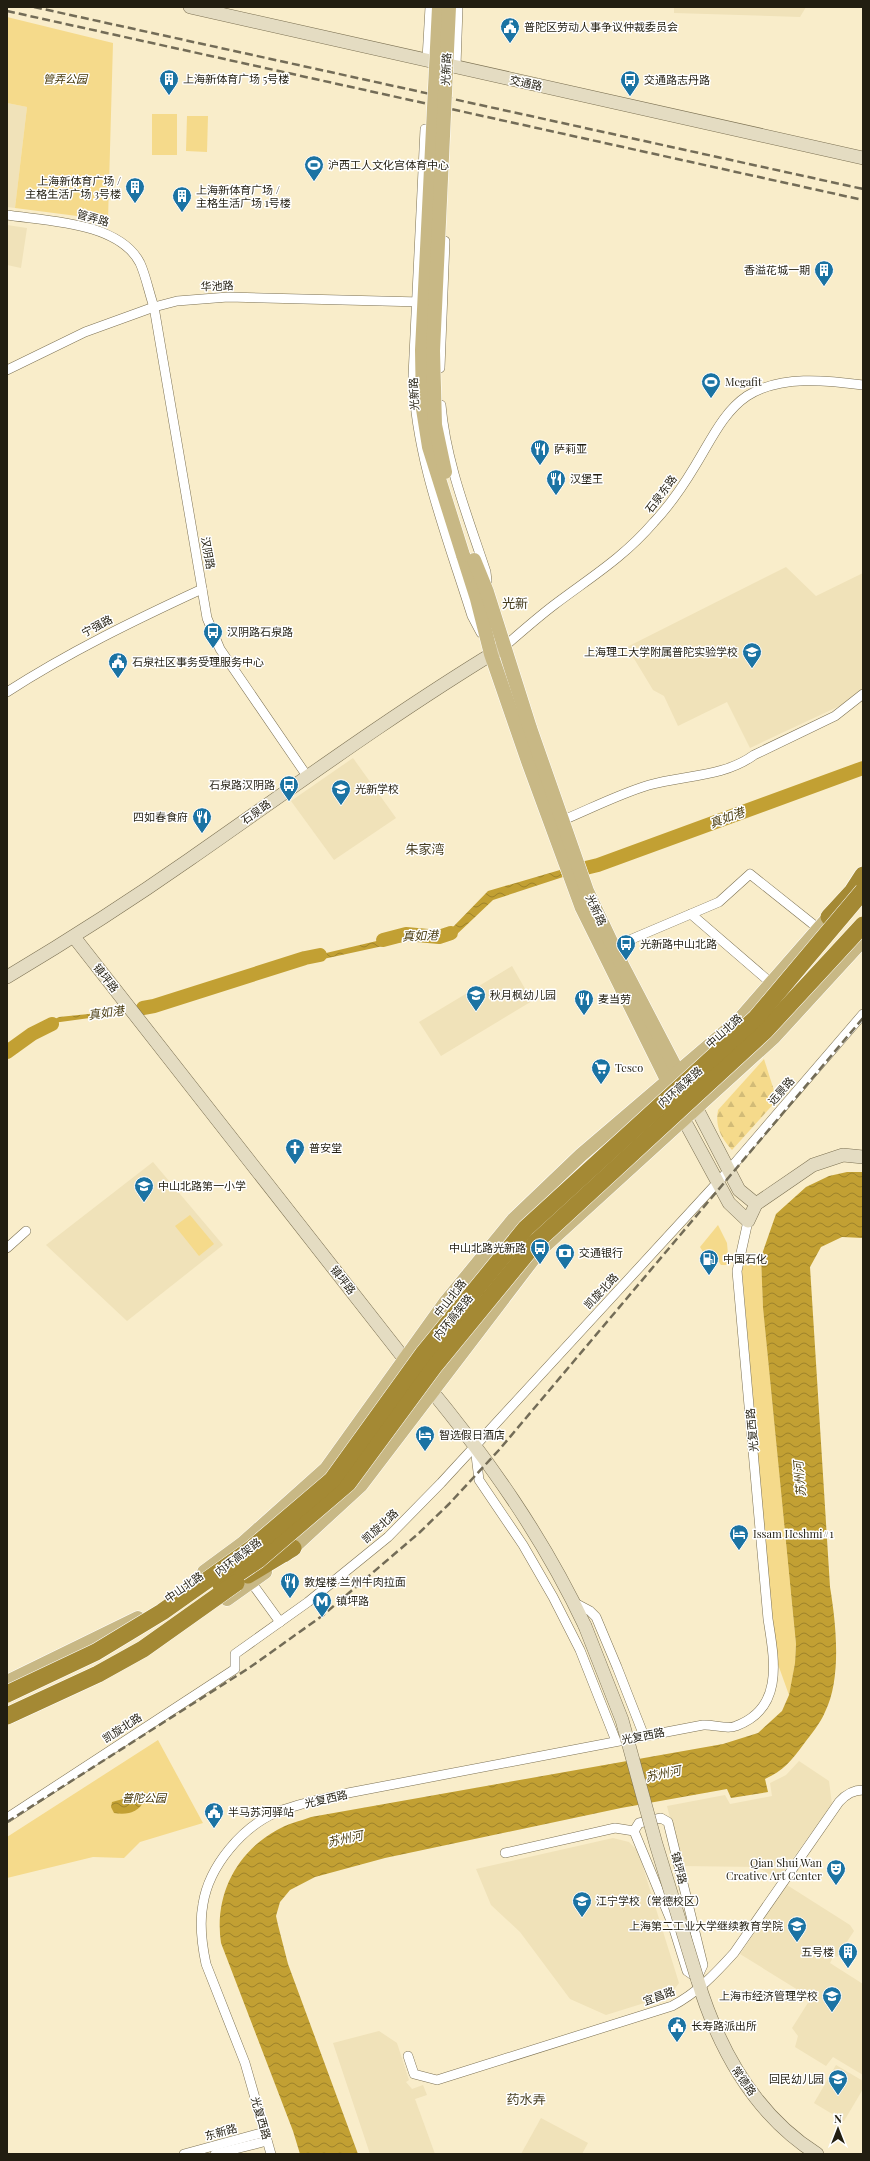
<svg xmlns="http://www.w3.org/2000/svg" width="870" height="2161" font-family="'Playfair Display','Noto Sans SC',serif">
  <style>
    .built { fill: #f0e2b9 }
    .green { fill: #f5da8b }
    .forest { fill: url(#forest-firs) }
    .water { fill: url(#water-waves) }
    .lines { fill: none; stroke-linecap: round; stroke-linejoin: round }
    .river { stroke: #c2a033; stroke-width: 14 }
    .street-casing { stroke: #7c7153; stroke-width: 10 }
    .secondary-casing { stroke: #7c7153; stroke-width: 14 }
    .primary-casing { stroke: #fff; stroke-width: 15 }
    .highway-casing { stroke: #fff; stroke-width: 18 }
    .street { stroke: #fff; stroke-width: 9 }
    .secondary { stroke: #e4dcc2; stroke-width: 13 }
    .primary { stroke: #c8b885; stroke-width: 14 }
    .highway { stroke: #a48934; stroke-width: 17 }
    .rail { stroke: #736c57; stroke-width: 2.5; stroke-dasharray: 8 4; stroke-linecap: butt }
    .secondary-bridge-casing { stroke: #7c7153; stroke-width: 14; stroke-linecap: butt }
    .primary-bridge-casing { stroke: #fff; stroke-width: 15; stroke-linecap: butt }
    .highway-bridge-casing { stroke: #fff; stroke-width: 18; stroke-linecap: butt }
    .secondary-bridge { stroke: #e4dcc2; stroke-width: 13 }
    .primary-bridge { stroke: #c8b885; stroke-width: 14 }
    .highway-bridge { stroke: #a48934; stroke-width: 17 }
    .labels { text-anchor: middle; stroke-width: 3; stroke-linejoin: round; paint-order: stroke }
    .poi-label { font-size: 11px; fill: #221e11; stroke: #fff; text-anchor: start }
    .street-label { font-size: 11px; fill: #221e11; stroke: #fff }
    .park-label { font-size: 11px; font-style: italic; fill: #413304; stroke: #fff }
    .water-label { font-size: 12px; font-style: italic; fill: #4e4014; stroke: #fff }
    .quarter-label { font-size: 13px; fill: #473e20; stroke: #fff }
  </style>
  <defs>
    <pattern id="forest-firs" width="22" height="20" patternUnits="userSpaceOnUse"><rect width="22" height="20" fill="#f5da8b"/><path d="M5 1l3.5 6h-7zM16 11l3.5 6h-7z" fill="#d2bb77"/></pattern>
    <pattern id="water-waves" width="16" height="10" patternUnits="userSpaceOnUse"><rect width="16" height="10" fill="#c2a033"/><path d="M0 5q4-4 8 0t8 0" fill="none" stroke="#9d822a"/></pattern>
  </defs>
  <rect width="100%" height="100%" fill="#f9edca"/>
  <g class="built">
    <path d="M 674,7 L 806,7 L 800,17 L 674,13 Z"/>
    <path d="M 7,103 L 27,107 L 15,208 L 7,207 Z"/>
    <path d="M 7,225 L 27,228 L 21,268 L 7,265 Z"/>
    <path d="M 786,567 L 816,596 L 863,573 L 863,695 L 750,748 L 727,702 L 678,726 L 664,696 L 653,690 L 627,647 Z"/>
    <path d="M 353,758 L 396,818 L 334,860 L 291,801 Z"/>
    <path d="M 512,966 L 532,1001 L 441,1056 L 419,1022 Z"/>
    <path d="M 153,1162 L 223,1245 L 127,1321 L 46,1245 Z"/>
    <path d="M 799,1761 L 829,1781 L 832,1804 L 778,1879 L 757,1867 L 682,1866 L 667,1806 L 725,1795 L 730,1804 L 772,1796 L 770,1783 L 786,1775 Z"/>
    <path d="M 613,1838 L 629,1842 L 638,1851 L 679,1983 L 670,1995 L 606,2015 L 570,1999 L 520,1932 L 491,1905 L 476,1869 Z"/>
    <path d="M 787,1885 L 850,1925 L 854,1931 L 837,1957 L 834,1955 L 830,1963 L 863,1984 L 863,2075 L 833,2057 L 826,2066 L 795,2047 L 798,2036 L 792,2028 L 811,1998 L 740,1954 Z"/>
    <path d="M 379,2031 L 397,2043 L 409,2080 L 406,2082 L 412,2089 L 423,2085 L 427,2095 L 415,2099 L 435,2154 L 370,2154 L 333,2043 Z"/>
    <path d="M 836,2065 L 863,2081 L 863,2089 L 844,2121 L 814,2103 Z"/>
    <path d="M 541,2118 L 588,2143 L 582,2154 L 521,2154 Z"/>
  </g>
  <g class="green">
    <path d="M 7,17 L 113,43 L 108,220 L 15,208 L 27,107 L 7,103 Z"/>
    <rect x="152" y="114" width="25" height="41"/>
    <path d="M 187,116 L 208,116 L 207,152 L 186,151 Z"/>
    <path d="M 190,1215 L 214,1244 L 199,1256 L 175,1226 Z"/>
    <path d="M 718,1225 L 727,1243 L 729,1265 L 721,1265 L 716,1258 L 705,1255 L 700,1247 Z"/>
    <path d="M 761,1257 L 763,1308 L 796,1644 L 795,1663 L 789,1695 L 775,1656 L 741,1259 Z"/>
    <path d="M 158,1740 L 203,1823 L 140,1842 L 124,1858 L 93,1857 L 7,1878 L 7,1837 Z"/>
  </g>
  <path class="forest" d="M 764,1059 L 777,1100 L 732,1150 C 721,1138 715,1127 718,1110 Z"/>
  <g class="water">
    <path d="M 560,870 L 563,877 L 493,900 L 455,936 L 439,942 L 406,941 L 305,963 L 163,1008 L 53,1023 L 32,1034 L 7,1052 L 7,1048 L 31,1031 L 59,1017 L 118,1011 L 161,1004 L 305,958 L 402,935 L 434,936 L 452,928 L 488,891 Z"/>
    <path d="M 847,1172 L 863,1172 L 863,1238 L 842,1237 L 821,1247 L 810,1267 L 830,1587 C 836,1623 842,1678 825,1712 C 820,1724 811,1734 803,1745 C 792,1760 783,1771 765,1779 L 768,1792 L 731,1798 L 727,1789 L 621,1808 L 385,1858 L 315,1877 L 290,1890 L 280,1902 L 276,1916 L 278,1925 L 288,1964 L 358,2154 L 300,2154 L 293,2131 L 221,1943 C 214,1897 235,1853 277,1830 C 287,1824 300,1821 311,1817 L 723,1744 L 758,1733 L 782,1711 L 789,1695 L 795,1663 L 796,1644 L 763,1308 L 761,1257 L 776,1214 L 806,1187 L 829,1176 Z"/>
    <path d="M 134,1796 L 145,1799 C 139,1813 127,1815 114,1813 L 111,1807 L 112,1802 Z"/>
  </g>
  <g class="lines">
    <g class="river">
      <path d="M 569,872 L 598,865 L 863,768"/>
      <path d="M 383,940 L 406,934 L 439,937 L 451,933"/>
      <path d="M 143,1008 L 154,1006 L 305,958 L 320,955"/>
      <path d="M 7,1052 L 32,1034 L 52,1024"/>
    </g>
    <g class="street-casing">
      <g id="street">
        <path d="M 427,59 L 430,7"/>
        <path d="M 456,66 L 458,7"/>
        <path d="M 438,131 L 425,129 L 413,376 C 416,460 447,536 472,616 L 481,633"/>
        <path d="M 7,215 C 47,221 119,222 140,263 C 146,276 149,293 154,307 L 207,618 L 220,649 L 307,776"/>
        <path d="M 440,368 L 445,241"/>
        <path d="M 7,370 L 85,332 L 154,307 L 177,301 L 228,297 L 421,302"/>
        <path d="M 441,405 C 446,463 468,517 486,572 L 487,581"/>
        <path d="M 505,646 C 521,632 537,618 554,605 C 591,577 623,558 654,522 C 670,505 683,486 695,466 C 710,442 723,412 747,396 C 780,375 826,380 863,385"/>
        <path d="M 7,692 C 69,652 135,620 202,589"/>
        <path d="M 561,821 C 590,809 619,794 649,785 C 685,775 724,777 754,755 L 835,716 L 863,694"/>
        <path d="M 691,914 L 771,983"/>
        <path d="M 613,947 L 719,902 L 750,874 L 819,929"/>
        <path d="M 7,1248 L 26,1231"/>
        <path d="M 475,1447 L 479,1480 L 523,1545 L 553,1597 L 580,1650 L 616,1741"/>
        <path d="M 251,1582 L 280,1622"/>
        <path d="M 573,1602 L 590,1611 L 596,1617 L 617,1667 L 644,1736"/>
        <path d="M 7,1818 L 235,1669 L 235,1654 L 308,1602 L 388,1537 L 441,1483 L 728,1171 L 863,1014"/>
        <path d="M 505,1853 L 615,1828 L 634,1831 L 672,1923 L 687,1971 L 697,1978 L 703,1965 L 668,1822 L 661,1818 L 639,1823 L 634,1831"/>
        <path d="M 408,2056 L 414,2074 L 437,2080 L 672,2006 C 697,1993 715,1974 734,1953 L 839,1802 C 846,1794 853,1790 863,1790"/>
        <path d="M 184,2154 L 265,2132"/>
        <path d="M 215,2154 L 267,2141"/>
        <path d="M 271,2154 L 245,2063 L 206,1964 C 202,1945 199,1924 203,1904 C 209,1866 242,1827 277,1812 C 300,1803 324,1799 348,1793 L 703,1725 C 713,1724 727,1730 736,1726 C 785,1708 774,1658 768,1619 L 737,1271 L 748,1221"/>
      </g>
    </g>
    <g class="secondary-casing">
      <g id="secondary">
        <path d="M 190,7 L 863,158"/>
        <path d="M 74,937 L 410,1366"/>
        <path d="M 7,977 C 69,940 130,901 190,859 C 292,788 393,714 500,649"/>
        <path d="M 697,1109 L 739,1190 L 756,1204"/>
        <path d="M 684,1120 L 729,1203 L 748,1221 L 756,1204 L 813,1165 L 843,1155 L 863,1157"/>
        <path d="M 426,1384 C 488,1459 543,1537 585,1626"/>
        <path d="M 697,1978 C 718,2048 754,2114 817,2154"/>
      </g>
    </g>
    <g class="primary-casing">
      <g id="primary">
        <path d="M 463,555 L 477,599 L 491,654 L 529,764 L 582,908 L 671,1088"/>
        <path d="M 474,560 L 487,592 L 530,728 L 587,891 L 622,965 L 682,1080"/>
        <path d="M 285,1555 L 361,1485 L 540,1250 L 774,1037 L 863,940"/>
        <path d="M 204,1572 L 242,1544 L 326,1469 L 445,1303 L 514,1219 L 581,1155 L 739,1020 L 835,910"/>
        <path d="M 227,1599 L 265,1572"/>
        <path d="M 7,1682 L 138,1618"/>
      </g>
    </g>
    <g class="highway-casing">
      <g id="highway">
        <path d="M 829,917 L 852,892 L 863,875"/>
        <path d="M 248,1575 L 293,1548"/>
      </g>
    </g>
    <use href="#street" class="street"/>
    <use href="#secondary" class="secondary"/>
    <use href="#primary" class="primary"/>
    <use href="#highway" class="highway"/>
    <g class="rail">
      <path d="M 34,7 L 863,189"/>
      <path d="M 7,11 L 863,200"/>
      <path d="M 7,1822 L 249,1668 L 322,1616 L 419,1533 L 449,1504 L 499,1450 L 863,1018"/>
    </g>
    <g class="secondary-bridge-casing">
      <path id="secondary-bridge" d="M 585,1626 L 622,1720 L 656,1844 L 697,1978"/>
    </g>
    <g class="primary-bridge-casing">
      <g id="primary-bridge">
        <path d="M 439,7 L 422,350 L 423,409 L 429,447 L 463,555"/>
        <path d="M 445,472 L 435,425 L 433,351 L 449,7"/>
      </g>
    </g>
    <g class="highway-bridge-casing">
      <g id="highway-bridge">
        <path d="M 221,1585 L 258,1560 L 348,1483 L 435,1365 L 536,1242 L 765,1031 L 863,925"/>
        <path d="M 7,1694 L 96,1652 L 162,1612 L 251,1549 L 332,1480 L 423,1354 L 526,1228 L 756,1018 L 863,891"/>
        <path d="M 7,1716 L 98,1674 L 143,1649 L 236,1583"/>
      </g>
    </g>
    <use href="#secondary-bridge" class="secondary-bridge"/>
    <use href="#primary-bridge" class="primary-bridge"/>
    <use href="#highway-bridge" class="highway-bridge"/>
  </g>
  <defs>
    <g id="civic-pin" transform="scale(1)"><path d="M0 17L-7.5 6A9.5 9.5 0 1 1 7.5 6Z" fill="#1b73a3" stroke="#fff"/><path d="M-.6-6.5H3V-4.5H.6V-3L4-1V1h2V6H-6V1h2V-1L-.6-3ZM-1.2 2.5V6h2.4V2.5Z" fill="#fff"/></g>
    <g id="building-pin" transform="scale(1)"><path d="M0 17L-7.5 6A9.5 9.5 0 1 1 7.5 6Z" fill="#1b73a3" stroke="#fff"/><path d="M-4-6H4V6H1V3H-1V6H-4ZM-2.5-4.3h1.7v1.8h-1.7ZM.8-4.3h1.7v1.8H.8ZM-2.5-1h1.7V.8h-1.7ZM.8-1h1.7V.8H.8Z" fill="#fff"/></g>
    <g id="bus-pin" transform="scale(1)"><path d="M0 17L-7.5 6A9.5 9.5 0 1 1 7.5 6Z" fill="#1b73a3" stroke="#fff"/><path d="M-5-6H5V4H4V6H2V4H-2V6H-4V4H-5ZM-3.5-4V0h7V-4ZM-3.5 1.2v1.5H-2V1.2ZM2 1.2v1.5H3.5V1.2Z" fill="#fff"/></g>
    <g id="stadium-pin" transform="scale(1)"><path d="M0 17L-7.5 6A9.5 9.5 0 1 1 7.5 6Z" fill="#1b73a3" stroke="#fff"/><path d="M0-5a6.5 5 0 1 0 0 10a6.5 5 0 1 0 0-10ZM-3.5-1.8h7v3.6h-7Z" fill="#fff"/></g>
    <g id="restaurant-pin" transform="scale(1)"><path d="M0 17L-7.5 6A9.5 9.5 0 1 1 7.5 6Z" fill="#1b73a3" stroke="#fff"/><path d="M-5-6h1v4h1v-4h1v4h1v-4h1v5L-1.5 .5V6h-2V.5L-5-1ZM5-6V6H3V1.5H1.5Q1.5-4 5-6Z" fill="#fff"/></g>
    <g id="school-pin" transform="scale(1)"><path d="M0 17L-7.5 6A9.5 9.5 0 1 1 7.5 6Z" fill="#1b73a3" stroke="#fff"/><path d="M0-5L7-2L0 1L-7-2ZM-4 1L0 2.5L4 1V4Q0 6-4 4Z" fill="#fff"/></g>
    <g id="supermarket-pin" transform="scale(1)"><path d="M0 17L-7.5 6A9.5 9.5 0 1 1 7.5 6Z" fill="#1b73a3" stroke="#fff"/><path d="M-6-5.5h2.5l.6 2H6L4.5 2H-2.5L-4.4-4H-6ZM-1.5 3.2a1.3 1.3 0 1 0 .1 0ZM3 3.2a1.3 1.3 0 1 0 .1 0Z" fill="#fff"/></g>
    <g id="church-pin" transform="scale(1)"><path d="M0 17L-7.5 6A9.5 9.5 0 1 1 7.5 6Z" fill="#1b73a3" stroke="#fff"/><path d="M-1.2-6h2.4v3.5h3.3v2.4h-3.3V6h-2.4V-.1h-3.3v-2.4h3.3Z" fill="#fff"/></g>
    <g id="bank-pin" transform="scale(1)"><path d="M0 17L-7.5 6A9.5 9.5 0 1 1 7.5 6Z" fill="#1b73a3" stroke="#fff"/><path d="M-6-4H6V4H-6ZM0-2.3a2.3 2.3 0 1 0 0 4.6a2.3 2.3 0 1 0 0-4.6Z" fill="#fff"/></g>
    <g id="fuel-pin" transform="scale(1)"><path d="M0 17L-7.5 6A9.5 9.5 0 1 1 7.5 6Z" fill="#1b73a3" stroke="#fff"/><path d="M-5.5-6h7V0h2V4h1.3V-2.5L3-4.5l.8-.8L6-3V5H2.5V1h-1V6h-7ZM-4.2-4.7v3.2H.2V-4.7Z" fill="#fff"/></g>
    <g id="hotel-pin" transform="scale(1)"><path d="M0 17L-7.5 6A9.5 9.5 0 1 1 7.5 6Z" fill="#1b73a3" stroke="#fff"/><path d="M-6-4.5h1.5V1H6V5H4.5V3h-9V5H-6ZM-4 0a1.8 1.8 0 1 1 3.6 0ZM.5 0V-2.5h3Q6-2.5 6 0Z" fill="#fff"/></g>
    <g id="metro-pin" transform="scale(1)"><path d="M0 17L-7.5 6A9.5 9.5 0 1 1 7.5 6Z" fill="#1b73a3" stroke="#fff"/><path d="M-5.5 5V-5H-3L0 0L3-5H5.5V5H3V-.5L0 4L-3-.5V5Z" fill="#fff"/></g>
    <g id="theatre-pin" transform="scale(1)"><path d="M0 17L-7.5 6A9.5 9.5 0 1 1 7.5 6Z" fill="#1b73a3" stroke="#fff"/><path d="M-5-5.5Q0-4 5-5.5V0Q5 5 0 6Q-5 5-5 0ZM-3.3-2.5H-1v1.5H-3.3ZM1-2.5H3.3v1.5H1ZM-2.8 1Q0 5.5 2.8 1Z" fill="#fff"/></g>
  </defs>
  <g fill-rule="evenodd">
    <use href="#civic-pin" x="510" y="27"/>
    <use href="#building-pin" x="169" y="79"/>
    <use href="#bus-pin" x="630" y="80"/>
    <use href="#stadium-pin" x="314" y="165"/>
    <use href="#building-pin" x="135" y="187"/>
    <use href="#building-pin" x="182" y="196"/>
    <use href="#building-pin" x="824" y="270"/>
    <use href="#stadium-pin" x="711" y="382"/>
    <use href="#restaurant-pin" x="540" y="449"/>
    <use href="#restaurant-pin" x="556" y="479"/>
    <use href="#bus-pin" x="213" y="632"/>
    <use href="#school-pin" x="752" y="652"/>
    <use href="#civic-pin" x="118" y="662"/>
    <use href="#bus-pin" x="289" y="785"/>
    <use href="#school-pin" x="341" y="789"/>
    <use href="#restaurant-pin" x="202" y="817"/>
    <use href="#bus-pin" x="626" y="944"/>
    <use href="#school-pin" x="476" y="995"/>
    <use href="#restaurant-pin" x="584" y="999"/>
    <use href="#supermarket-pin" x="601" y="1068"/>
    <use href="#church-pin" x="295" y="1148"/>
    <use href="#school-pin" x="144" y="1186"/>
    <use href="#bus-pin" x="540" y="1248"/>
    <use href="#bank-pin" x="565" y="1253"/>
    <use href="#fuel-pin" x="709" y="1259"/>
    <use href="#hotel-pin" x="425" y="1435"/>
    <use href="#hotel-pin" x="739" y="1534"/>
    <use href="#restaurant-pin" x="290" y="1582"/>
    <use href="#metro-pin" x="322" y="1601"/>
    <use href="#civic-pin" x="214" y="1812"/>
    <use href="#theatre-pin" x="836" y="1869"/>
    <use href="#school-pin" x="582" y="1901"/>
    <use href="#school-pin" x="797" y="1926"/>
    <use href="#building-pin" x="848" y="1952"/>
    <use href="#school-pin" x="832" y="1996"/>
    <use href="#civic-pin" x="677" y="2026"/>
    <use href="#school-pin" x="838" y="2079"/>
  </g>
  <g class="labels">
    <g class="poi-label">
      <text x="524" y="31">普陀区劳动人事争议仲裁委员会</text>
      <text x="183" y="83">上海新体育广场 5号楼</text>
      <text x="644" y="84">交通路志丹路</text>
      <text x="328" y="169">沪西工人文化宫体育中心</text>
      <text x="121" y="185" text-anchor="end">上海新体育广场 /<tspan x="121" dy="13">主格生活广场 3号楼</tspan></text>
      <text x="196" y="194">上海新体育广场 /<tspan x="196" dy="13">主格生活广场 1号楼</tspan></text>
      <text x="810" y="274" text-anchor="end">香溢花城一期</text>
      <text x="725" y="386">Megafit</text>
      <text x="554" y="453">萨莉亚</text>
      <text x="570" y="483">汉堡王</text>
      <text x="227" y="636">汉阴路石泉路</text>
      <text x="738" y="656" text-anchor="end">上海理工大学附属普陀实验学校</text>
      <text x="132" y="666">石泉社区事务受理服务中心</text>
      <text x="275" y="789" text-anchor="end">石泉路汉阴路</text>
      <text x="355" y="793">光新学校</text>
      <text x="188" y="821" text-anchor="end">四如春食府</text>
      <text x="640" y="948">光新路中山北路</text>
      <text x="490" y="999">秋月枫幼儿园</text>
      <text x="598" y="1003">麦当劳</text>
      <text x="615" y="1072">Tesco</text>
      <text x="309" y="1152">普安堂</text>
      <text x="158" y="1190">中山北路第一小学</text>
      <text x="526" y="1252" text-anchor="end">中山北路光新路</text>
      <text x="579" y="1257">交通银行</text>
      <text x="723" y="1263">中国石化</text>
      <text x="439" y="1439">智选假日酒店</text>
      <text x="753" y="1538">Issam Heshmi#1</text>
      <text x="304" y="1586">敦煌楼 兰州牛肉拉面</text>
      <text x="336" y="1605">镇坪路</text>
      <text x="228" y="1816">半马苏河驿站</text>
      <text x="822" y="1867" text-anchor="end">Qian Shui Wan<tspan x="822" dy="13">Creative Art Center</tspan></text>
      <text x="596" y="1905">江宁学校（常德校区）</text>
      <text x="783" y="1930" text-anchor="end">上海第二工业大学继续教育学院</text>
      <text x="834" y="1956" text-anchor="end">五号楼</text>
      <text x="818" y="2000" text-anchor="end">上海市经济管理学校</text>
      <text x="691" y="2030">长寿路派出所</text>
      <text x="824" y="2083" text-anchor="end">回民幼儿园</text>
    </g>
    <g class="street-label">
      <text transform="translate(446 69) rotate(-87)" y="4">光新路</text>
      <text transform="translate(526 83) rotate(12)" y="4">交通路</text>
      <text transform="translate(93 218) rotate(16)" y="4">管弄路</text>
      <text transform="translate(217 286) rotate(-2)" y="4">华池路</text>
      <text transform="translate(414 394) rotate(-93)" y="4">光新路</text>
      <text transform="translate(661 494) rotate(-53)" y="4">石泉东路</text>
      <text transform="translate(208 553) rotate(80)" y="4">汉阴路</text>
      <text transform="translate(97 626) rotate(-28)" y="4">宁强路</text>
      <text transform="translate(256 812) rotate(-35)" y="4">石泉路</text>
      <text transform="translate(596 910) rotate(65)" y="4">光新路</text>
      <text transform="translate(106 978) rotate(52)" y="4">镇坪路</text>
      <text transform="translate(724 1031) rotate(-42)" y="4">中山北路</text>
      <text transform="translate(680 1087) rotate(-42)" y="4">内环高架路</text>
      <text transform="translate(781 1091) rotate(-49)" y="4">远景路</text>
      <text transform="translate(343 1280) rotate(52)" y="4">镇坪路</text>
      <text transform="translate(601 1291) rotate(-47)" y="4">凯旋北路</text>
      <text transform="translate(450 1298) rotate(-52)" y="4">中山北路</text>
      <text transform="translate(453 1317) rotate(-51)" y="4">内环高架路</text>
      <text transform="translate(752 1430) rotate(-95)" y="4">光复西路</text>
      <text transform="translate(380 1526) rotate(-42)" y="4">凯旋北路</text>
      <text transform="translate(238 1557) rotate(-37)" y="4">内环高架路</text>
      <text transform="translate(184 1587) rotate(-35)" y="4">中山北路</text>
      <text transform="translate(122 1728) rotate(-33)" y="4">凯旋北路</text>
      <text transform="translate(643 1736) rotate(-11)" y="4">光复西路</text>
      <text transform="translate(326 1799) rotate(-13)" y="4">光复西路</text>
      <text transform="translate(679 1868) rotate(76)" y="4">镇坪路</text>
      <text transform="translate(659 1996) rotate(-20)" y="4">宜昌路</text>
      <text transform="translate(744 2081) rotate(55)" y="4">常德路</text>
      <text transform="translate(261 2118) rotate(74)" y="4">光复西路</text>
      <text transform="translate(221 2132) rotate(-15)" y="4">东新路</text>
    </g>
    <g class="park-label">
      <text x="65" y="83">管弄公园</text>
      <text x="144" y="1802">普陀公园</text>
    </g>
    <g class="water-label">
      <text transform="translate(727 818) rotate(-20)" y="4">真如港</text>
      <text transform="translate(420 936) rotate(-2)" y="4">真如港</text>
      <text transform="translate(106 1013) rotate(-8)" y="4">真如港</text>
      <text transform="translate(800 1479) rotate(-95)" y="4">苏州河</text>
      <text transform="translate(663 1774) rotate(-12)" y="4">苏州河</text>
      <text transform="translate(345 1839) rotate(-12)" y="4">苏州河</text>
    </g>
    <g class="quarter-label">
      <text x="515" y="608">光新</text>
      <text x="425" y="854">朱家湾</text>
      <text x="526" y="2104">药水弄</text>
    </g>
  </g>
  <rect width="870" height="2161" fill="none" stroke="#221e11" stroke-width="16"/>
  <g transform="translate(838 2129)" stroke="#ffffff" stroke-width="3" paint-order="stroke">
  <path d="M0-3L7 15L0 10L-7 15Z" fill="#221e11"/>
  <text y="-6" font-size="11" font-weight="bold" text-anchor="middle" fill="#221e11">N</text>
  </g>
</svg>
